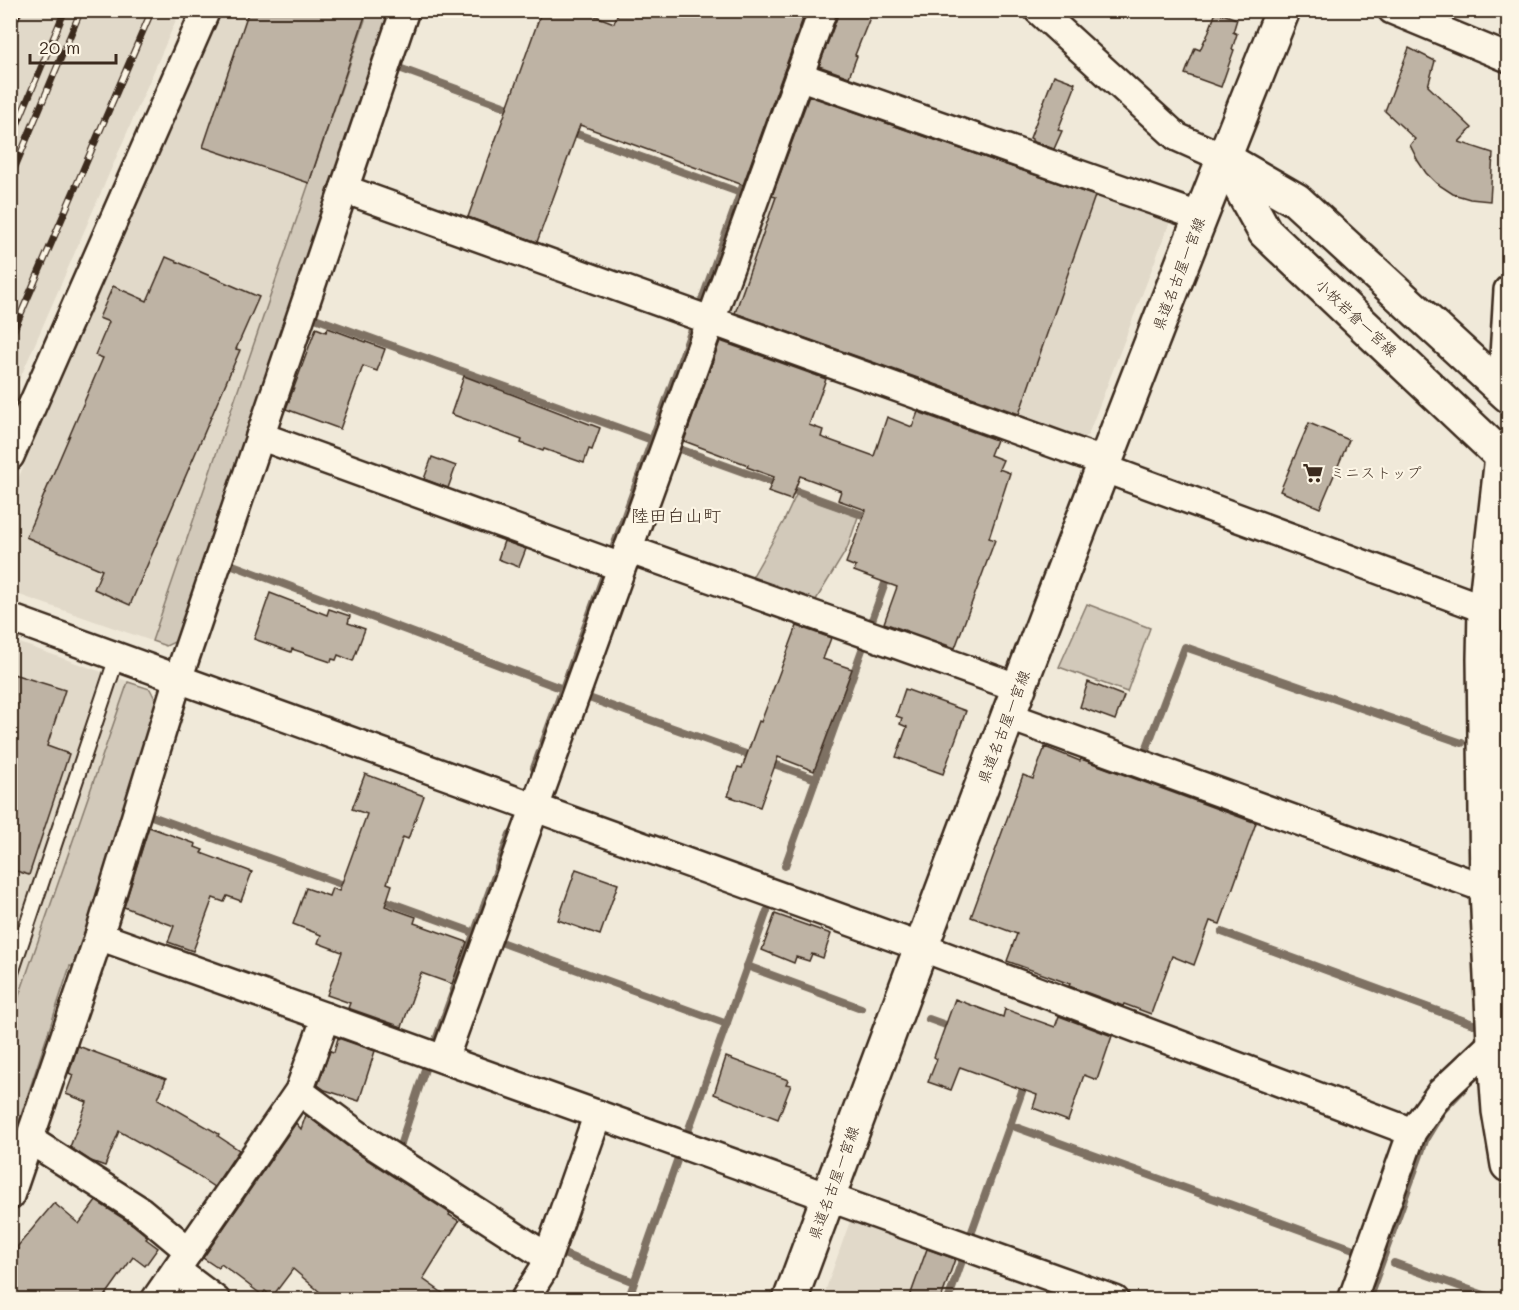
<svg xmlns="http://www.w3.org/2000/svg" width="1519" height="1310" font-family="Mali,'Klee One',sans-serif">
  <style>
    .built { fill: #e1d9c9 }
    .green { fill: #d2c9ba; stroke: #867a6c; stroke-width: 1.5 }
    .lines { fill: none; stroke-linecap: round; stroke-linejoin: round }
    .stream { stroke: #7e7163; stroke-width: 8 }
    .building { fill: #beb3a4; stroke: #3b2a1e; stroke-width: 1.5 }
    .lane-casing { stroke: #3b2a1e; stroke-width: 18 }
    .street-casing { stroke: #3b2a1e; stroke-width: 32 }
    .secondary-casing { stroke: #3b2a1e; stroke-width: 38 }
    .lane { stroke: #fcf5e5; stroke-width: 14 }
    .street { stroke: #fcf5e5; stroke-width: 27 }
    .secondary { stroke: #fcf5e5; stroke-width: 33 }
    .rail-casing { stroke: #3b2a1e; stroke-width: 7 }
    .rail { stroke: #fcf5e5; stroke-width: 4.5; stroke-dasharray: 14; stroke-linecap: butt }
    .labels { text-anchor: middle; stroke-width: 4.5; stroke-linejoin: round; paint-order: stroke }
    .street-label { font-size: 15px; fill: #3b2a1e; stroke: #fcf5e5 }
    .poi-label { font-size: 15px; fill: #3b2a1e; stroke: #fcf5e5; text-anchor: start }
    .quarter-label { font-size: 18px; fill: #3b2a1e; stroke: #fcf5e5 }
  </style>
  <rect width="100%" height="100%" fill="#f0e9d9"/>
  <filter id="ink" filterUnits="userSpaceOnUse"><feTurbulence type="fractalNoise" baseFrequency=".0167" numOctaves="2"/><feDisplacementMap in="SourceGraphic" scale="12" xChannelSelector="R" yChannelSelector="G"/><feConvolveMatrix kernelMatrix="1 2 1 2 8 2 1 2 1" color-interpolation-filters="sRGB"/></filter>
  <g filter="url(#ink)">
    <g class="built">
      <path d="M 11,10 L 180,11 L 11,399 L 10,11 Z"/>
      <path d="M 221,11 L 398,11 L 166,646 L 11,592 L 11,495 Z"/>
      <path d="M 806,85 L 1166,211 L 1170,222 L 1088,435 L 1077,441 L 733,320 L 725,305 Z"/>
      <path d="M 11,640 L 150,689 L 78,968 L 70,966 L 11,1146 Z"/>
      <path d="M 859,1217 L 959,1253 L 943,1299 L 822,1300 L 850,1221 Z"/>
    </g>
    <g class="green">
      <path d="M 368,11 L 398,11 L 185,637 L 166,646 L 152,641 Z"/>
      <path d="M 796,495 L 858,517 L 847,549 L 814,603 L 750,581 L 784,521 Z"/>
      <path d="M 1087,604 L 1150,628 L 1127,692 L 1059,667 Z"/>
      <path d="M 128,682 L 150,689 L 161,710 L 78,968 L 70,966 L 11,1146 L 11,1019 Z"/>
    </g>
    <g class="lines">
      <g class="stream">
        <path d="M 399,68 L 517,111"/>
        <path d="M 566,130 L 741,193"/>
        <path d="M 702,300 L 806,10"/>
        <path d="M 315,318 L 652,440"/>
        <path d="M 674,447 L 874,519"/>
        <path d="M 614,546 L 691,332"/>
        <path d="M 230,564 L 563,689"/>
        <path d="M 871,623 L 889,572"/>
        <path d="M 586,697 L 816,779"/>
        <path d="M 1144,755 L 1185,647 L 1462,743"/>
        <path d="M 534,768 L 603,578"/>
        <path d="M 146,814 L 352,888"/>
        <path d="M 785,866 L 863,647"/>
        <path d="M 378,898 L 475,933"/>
        <path d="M 1222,932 L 1473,1024"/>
        <path d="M 495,940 L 727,1024"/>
        <path d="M 747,966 L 861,1008"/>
        <path d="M 929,1019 L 954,1028"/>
        <path d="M 436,1040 L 510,834"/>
        <path d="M 1010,1125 L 1359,1251"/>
        <path d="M 687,1134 L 767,911"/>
        <path d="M 398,1152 L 426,1066"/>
        <path d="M 970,1237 L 1026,1080"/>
        <path d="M 561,1253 L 634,1282"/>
        <path d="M 1394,1263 L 1498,1300"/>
        <path d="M 628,1300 L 679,1155"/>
        <path d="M 948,1300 L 963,1258"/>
        <path d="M 1368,1300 L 1426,1138 L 1443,1110 L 1464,1088"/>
      </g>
    </g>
    <g class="building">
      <path d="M 249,10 L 367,10 L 309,183 L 203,147 Z"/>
      <path d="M 542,10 L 580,10 L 614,23 L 619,10 L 806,10 L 743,185 L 580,125 L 537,242 L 468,217 Z"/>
      <path d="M 838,10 L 873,10 L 855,55 L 857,56 L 849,77 L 819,66 L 838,15 Z"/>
      <path d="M 1216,12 L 1237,19 L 1233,32 L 1237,34 L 1232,49 L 1234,50 L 1221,87 L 1185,74 L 1195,48 L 1200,50 L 1205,39 L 1206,39 Z"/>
      <path d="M 1409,48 L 1435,61 L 1428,86 L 1472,128 L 1459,142 L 1493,153 L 1490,201 L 1470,199 L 1453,194 L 1436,183 L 1426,173 L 1418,161 L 1410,145 L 1415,139 L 1385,111 Z"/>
      <path d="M 1054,75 L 1075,83 L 1074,86 L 1075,87 L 1058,130 L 1062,131 L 1054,149 L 1032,141 L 1032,139 L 1030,138 Z"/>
      <path d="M 809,96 L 1095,196 L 1019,414 L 735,313 L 776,197 L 772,196 Z"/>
      <path d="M 166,257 L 259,297 L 236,349 L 240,350 L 130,605 L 94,589 L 102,570 L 26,537 L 103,358 L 95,355 L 109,322 L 99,318 L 113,286 L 147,301 Z"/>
      <path d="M 316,328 L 326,332 L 328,328 L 385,349 L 377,371 L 363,366 L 340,429 L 286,409 Z"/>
      <path d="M 720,341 L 826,379 L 809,425 L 823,430 L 821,437 L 874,456 L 887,417 L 912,427 L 918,412 L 996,440 L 990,455 L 1003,460 L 999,469 L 1010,473 L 989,538 L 995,540 L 955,648 L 884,623 L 897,587 L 854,571 L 856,567 L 846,563 L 866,510 L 838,500 L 841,491 L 800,476 L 791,500 L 768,492 L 774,477 L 747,467 L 748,465 L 684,441 Z"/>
      <path d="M 464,376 L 600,428 L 592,450 L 589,449 L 584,463 L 544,449 L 543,451 L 521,443 L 522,440 L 451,414 Z"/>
      <path d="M 1309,423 L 1349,440 L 1320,508 L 1280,491 Z"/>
      <path d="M 432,457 L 456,466 L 448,488 L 424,479 Z"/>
      <path d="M 504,541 L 526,549 L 519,567 L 498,559 Z"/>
      <path d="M 270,593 L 327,615 L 329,609 L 350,616 L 348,623 L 365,629 L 353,661 L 338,655 L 336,660 L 332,659 L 331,662 L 292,649 L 291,652 L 254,639 Z"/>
      <path d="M 797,626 L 831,638 L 823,659 L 852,669 L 814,771 L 778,757 L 760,807 L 728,796 L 738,767 L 742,768 L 759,721 L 761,722 Z"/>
      <path d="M 10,673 L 65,690 L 47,746 L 69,754 L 29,875 L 10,869 Z"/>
      <path d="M 1088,682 L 1124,696 L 1115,720 L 1080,707 Z"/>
      <path d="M 905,689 L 966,711 L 943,774 L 896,757 L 907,727 L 900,724 L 902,718 L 896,716 Z"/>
      <path d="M 1045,747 L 1080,761 L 1081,759 L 1256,823 L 1220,924 L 1210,921 L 1194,965 L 1172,956 L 1151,1014 L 1124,1004 L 1123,1006 L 1069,986 L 1070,984 L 1007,961 L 1017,934 L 971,917 L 1023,775 L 1033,779 Z"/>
      <path d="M 365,774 L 424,796 L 408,839 L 403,837 L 387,883 L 392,885 L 385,906 L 416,917 L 414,923 L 467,942 L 452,984 L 421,973 L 402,1027 L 348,1008 L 350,1003 L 327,995 L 342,952 L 318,943 L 321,935 L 293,924 L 306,888 L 329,896 L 332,888 L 339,891 L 367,814 L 352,809 Z"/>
      <path d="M 149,827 L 196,844 L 195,847 L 203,850 L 201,853 L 252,872 L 241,901 L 227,896 L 224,902 L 213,898 L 193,951 L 168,942 L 174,926 L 124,907 Z"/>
      <path d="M 576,869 L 618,884 L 600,935 L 558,920 Z"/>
      <path d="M 775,914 L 831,934 L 823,958 L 812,954 L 809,961 L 796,957 L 794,963 L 762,950 Z"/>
      <path d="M 955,999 L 1003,1017 L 1005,1009 L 1055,1027 L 1059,1016 L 1112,1036 L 1097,1080 L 1084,1075 L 1068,1121 L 1033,1108 L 1037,1095 L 960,1067 L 951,1090 L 928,1082 L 937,1059 L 934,1057 Z"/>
      <path d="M 338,1038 L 375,1051 L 359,1101 L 325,1090 L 318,1085 L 330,1051 L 334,1052 Z"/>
      <path d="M 78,1046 L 166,1079 L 158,1099 L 219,1134 L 218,1136 L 239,1150 L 214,1187 L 190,1171 L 119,1131 L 105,1166 L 91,1161 L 70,1147 L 87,1102 L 66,1094 L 73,1075 L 69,1073 Z"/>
      <path d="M 726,1057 L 788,1080 L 786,1084 L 791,1085 L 778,1119 L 714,1094 Z"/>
      <path d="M 306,1115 L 355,1152 L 450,1213 L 449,1215 L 459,1221 L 423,1279 L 451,1299 L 328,1299 L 293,1269 L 272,1297 L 265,1291 L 262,1295 L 221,1264 L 218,1268 L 203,1258 L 296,1123 L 301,1129 Z"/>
      <path d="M 96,1201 L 132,1224 L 148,1237 L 146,1239 L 158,1248 L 145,1266 L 133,1257 L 103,1299 L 10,1299 L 10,1258 L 18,1249 L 17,1247 L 54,1203 L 79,1224 Z"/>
      <path d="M 927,1249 L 955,1259 L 941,1299 L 909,1299 Z"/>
    </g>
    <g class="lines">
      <g class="lane-casing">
        <path id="lane" d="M 10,976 L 117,657"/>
      </g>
      <g class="street-casing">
        <g id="street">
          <path d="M 1038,10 L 1177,137 L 1224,158"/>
          <path d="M 1392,10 L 1508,58"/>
          <path d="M 799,76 L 1201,217"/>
          <path d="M 344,189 L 405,10"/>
          <path d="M 1502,389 L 1508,290"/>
          <path d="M 260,436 L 621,567"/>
          <path d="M 10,456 L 206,10"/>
          <path d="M 1103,468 L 1485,609"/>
          <path d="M 628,549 L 1019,688"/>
          <path d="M 10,618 L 921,947 L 1412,1132"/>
          <path d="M 1484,659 L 1508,668"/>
          <path d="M 1008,716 L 1487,889"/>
          <path d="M 99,936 L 326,1017"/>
          <path d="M 444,1059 L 823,10"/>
          <path d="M 299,1091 L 364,1139 L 547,1257"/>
          <path d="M 30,1140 L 141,1211 L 189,1251"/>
          <path d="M 10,1196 L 99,936 L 178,679 L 344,189 L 1105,462"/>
          <path d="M 176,1270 L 216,1300"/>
          <path d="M 155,1300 L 299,1091 L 326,1017 L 1115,1300"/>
          <path d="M 524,1300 L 543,1270 L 598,1114"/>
          <path d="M 1352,1300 L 1412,1132 L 1440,1093 L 1494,1042"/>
        </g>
      </g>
      <g class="secondary-casing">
        <g id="secondary">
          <path d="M 1224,158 L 1265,232 L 1508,462"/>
          <path d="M 1225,159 L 1296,200 L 1508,395"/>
          <path d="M 1502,456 L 1485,609 L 1484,659 L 1487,889 L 1494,1042 L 1499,1111 L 1508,1165"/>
          <path d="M 790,1300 C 950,868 1111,437 1283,10"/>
        </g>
      </g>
      <use href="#lane" class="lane"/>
      <use href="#street" class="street"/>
      <use href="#secondary" class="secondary"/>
      <g class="rail-casing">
        <g id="rail">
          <path d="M 10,30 L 20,10"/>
          <path d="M 10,142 L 65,10"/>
          <path d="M 10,179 L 81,10"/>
          <path d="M 10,339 L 152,10"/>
        </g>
      </g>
      <use href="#rail" class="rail"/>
    </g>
  </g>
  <defs>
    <g id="supermarket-bare" transform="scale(1.62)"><path d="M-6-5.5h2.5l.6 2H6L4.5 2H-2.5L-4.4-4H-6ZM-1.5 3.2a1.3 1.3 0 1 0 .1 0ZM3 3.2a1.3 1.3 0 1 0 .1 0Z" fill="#3b2a1e" stroke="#fcf5e5" stroke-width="2.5" paint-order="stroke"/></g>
  </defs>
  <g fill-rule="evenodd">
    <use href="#supermarket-bare" x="1313" y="473"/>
  </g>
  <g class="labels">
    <g class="street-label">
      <text transform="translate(1179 274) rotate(-69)" y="5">県道名古屋一宮線</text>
      <text transform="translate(1356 318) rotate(43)" y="5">小牧岩倉一宮線</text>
      <text transform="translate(1004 727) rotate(-69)" y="5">県道名古屋一宮線</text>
      <text transform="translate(834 1183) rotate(-70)" y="5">県道名古屋一宮線</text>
    </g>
    <g class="poi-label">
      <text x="1330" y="478">ミニストップ</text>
    </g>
    <g class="quarter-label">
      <text x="676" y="522">陸田白山町</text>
    </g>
  </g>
  <rect width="1519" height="1310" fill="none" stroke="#fcf5e5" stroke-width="36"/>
  <rect x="18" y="18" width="1483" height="1274" fill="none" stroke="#3b2a1e" stroke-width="2" filter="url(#ink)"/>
  <path d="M30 54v9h86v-9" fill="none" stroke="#3b2a1e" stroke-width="3"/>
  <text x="39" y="54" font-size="18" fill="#3b2a1e" stroke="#fcf5e5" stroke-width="4.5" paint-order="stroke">20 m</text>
</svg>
